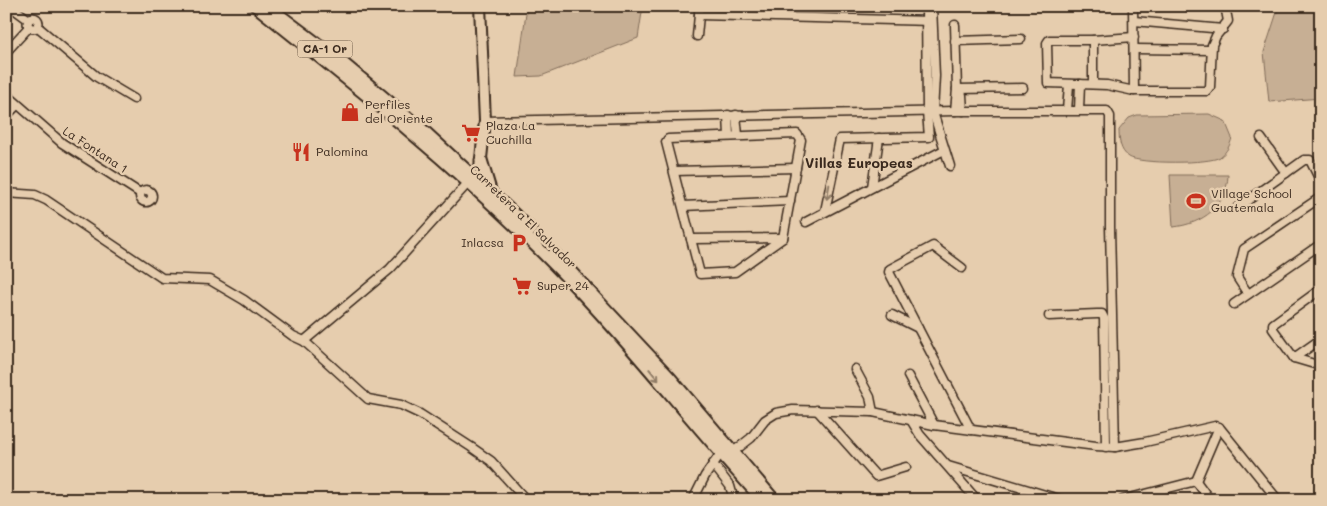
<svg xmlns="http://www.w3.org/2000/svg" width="1327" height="506" font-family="Mali,sans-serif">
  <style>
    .green { fill: #c7af94; stroke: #816c59 }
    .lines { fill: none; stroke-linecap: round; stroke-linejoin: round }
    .minor-casing { stroke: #3b2a1e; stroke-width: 11 }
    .major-casing { stroke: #3b2a1e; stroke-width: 14 }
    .highway-casing { stroke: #3b2a1e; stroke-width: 15 }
    .minor { stroke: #e6cdae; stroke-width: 8 }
    .major { stroke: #e6cdae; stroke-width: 10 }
    .highway { stroke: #e6cdae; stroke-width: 11 }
    .oneway { stroke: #907c66 }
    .labels { text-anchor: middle; stroke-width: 5; stroke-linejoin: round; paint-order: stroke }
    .shield { fill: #e6cdae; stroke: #6e5b49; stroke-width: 1 }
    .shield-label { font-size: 11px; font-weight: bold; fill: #3b2a1e }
    .poi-label { font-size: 12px; fill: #3b2a1e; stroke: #e6cdae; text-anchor: start }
    .street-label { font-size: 12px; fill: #3b2a1e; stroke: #e6cdae }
    .neighbourhood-label { font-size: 14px; font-weight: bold; fill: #3b2a1e; stroke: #e6cdae }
  </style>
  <rect width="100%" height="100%" fill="#e6cdae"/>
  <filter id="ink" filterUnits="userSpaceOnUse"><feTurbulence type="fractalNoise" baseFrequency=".02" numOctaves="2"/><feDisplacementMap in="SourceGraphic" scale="10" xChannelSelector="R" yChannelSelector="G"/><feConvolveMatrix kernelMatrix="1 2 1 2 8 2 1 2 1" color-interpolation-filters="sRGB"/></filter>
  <g filter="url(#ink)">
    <g class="green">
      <path d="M 527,6 L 643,6 L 638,38 L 541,76 L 517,77 Z"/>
      <path d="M 1279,6 L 1321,6 L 1321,98 L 1269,102 L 1264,52 Z"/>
      <path d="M 1209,114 L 1225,121 L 1232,138 C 1230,145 1227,152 1220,157 C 1210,164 1139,164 1129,157 C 1120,151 1119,140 1119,130 L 1129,118 L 1137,115 Z"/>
      <path d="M 1170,175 L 1228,175 C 1227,206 1203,224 1173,227 Z"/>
    </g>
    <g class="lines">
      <g class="minor-casing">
        <g id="minor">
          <path d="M 10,6 L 29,20"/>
          <path d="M 699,6 L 699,15 L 932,21"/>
          <path d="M 932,6 L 935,76 L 933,112 L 950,166"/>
          <path d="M 1133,6 L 1134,91"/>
          <circle cx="33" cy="23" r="5.5"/>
          <path d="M 1134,21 L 1223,29"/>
          <path d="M 955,25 L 957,89 L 955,111"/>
          <path d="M 38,27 L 97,77 L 134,99"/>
          <path d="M 697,36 L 699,15"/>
          <path d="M 1134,37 L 1093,40 L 1049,40 L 1047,43 L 1048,83 L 1107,85 L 1134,91 L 1207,91 L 1210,87 L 1212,45 L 1216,36 L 1228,21 L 1225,6"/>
          <path d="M 955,41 L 1021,39"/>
          <path d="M 1135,49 L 1211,50"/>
          <path d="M 6,52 L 29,27"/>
          <path d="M 1093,84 L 1093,40"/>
          <path d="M 957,89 L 1023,88"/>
          <path d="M 957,89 L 962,95 L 963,111"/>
          <path d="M 6,94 L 62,143 L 140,193"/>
          <path d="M 1067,110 L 1069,85"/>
          <path d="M 1079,110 L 1080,84"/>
          <path d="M 728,115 L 729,136"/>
          <path d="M 736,115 L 738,135"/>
          <path d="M 6,116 L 17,105"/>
          <path d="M 485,121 L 955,111 L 1107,111 L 1110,116 L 1110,227 L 1115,447"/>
          <path d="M 797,134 L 801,140 L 783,238 L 735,272 L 700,274 L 666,142 L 668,139 Z"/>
          <path d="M 1261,138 L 1286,173"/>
          <path d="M 674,171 L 796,168"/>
          <path d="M 872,187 L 879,138"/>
          <circle cx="146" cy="196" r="6"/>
          <path d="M 6,193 L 35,195 L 46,200 L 162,278 L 210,280 L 244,300 L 293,336 L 304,341 L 368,399 L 401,405 L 420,414 L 471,447 L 491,461 L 526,500"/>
          <path d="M 683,206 L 790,201"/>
          <path d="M 1237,208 L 1304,160 L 1310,160 L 1321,182"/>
          <path d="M 825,211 L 840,139 L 929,137 L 927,112 L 926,6"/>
          <path d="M 806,222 L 944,150"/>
          <path d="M 691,239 L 783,238"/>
          <path d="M 1321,289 L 1273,324 L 1273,329 L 1294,358 L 1321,366"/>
          <path d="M 1248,294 L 1237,277 L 1244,249 L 1321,197"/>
          <path d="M 1234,304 L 1321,244"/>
          <path d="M 892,315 L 918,328 L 971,430"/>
          <path d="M 1049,316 L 1097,314 L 1102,314 L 1104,318 L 1106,447"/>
          <path d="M 918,328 L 889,272 L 890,269 L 933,246 L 962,268"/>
          <path d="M 304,341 L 390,269 L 468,183"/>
          <path d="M 1294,358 L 1321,339"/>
          <path d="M 855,369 L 870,397 L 873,412"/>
          <path d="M 908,376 L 934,425"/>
          <path d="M 817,410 L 876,476 L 906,467"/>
          <path d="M 911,420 L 920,435 L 977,500"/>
          <path d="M 733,452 L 751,438 L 765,420 L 776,413 L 793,410 L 873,412 L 934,425 L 1096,446 L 1115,447 L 1145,442 L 1215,426 L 1219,427 L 1278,500"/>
          <path d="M 713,464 L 730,486 L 734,500"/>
          <path d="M 948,466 L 1062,500"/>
          <path d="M 1196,481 L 1219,427"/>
          <path d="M 1196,481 L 1210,500"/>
          <path d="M 693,500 L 705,476 L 721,453"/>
          <path d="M 1122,500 L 1196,481"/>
        </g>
      </g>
      <g class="major-casing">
        <path id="major" d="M 480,168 L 485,121 L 480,6"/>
      </g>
      <g class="highway-casing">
        <g id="highway">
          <path d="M 256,6 C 359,88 463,171 555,265 C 629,340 692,423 763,500"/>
          <path d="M 267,6 L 340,61 L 427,134 L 531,230"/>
          <path d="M 481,160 L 490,190"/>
          <path d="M 554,254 L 670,378 L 774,500"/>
        </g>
      </g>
      <use href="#minor" class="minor"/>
      <use href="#major" class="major"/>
      <use href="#highway" class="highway"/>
    </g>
    <defs><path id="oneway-shaft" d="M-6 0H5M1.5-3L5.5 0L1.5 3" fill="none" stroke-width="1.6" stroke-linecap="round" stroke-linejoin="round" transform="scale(1.25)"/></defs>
    <g class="oneway">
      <use href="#oneway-shaft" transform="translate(828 192) rotate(100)"/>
      <use href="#oneway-shaft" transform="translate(654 375) rotate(51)"/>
    </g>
  </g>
  <defs>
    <g id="shop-bare" transform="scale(1.5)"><path d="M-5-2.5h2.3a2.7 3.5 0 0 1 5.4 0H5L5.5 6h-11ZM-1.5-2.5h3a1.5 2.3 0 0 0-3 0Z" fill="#c8321e" stroke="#e6cdae" stroke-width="2.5" paint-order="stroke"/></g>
    <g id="supermarket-bare" transform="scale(1.5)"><path d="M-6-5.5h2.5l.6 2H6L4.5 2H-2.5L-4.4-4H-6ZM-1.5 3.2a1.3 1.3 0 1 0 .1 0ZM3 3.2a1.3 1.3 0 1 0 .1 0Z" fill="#c8321e" stroke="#e6cdae" stroke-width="2.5" paint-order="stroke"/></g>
    <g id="restaurant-bare" transform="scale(1.5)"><path d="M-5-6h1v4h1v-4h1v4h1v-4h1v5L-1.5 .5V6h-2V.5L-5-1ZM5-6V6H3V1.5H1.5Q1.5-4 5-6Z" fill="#c8321e" stroke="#e6cdae" stroke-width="2.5" paint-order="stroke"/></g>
    <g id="stadium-bare" transform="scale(1.5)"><path d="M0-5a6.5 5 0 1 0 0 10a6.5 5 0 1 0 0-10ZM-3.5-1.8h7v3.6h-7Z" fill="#c8321e" stroke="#e6cdae" stroke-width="2.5" paint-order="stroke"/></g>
    <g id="parking-bare" transform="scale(1.5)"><path d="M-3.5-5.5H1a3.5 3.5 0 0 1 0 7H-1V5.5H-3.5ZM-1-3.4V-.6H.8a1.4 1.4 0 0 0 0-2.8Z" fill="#c8321e" stroke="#e6cdae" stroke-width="2.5" paint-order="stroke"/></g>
  </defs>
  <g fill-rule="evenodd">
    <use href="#shop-bare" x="350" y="112"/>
    <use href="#supermarket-bare" x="471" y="133"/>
    <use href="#restaurant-bare" x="301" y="152"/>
    <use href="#stadium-bare" x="1196" y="201"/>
    <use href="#parking-bare" x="519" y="243"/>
    <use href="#supermarket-bare" x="522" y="286"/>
  </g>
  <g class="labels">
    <rect class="shield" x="297.5" y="40.5" width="55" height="17" rx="4"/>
    <g class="shield-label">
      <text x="325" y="53">CA-1 Or</text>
    </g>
    <g class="poi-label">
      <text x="365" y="109">Perfiles<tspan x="365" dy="14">del Oriente</tspan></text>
      <text x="486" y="130">Plaza La<tspan x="486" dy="14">Cuchilla</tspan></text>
      <text x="316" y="156">Palomina</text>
      <text x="1211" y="198">Village School<tspan x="1211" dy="14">Guatemala</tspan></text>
      <text x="504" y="247" text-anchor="end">Inlacsa</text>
      <text x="537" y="290">Super 24</text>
    </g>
    <g class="street-label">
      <text transform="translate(95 150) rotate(33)" y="4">La Fontana 1</text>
      <text transform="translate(523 217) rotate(44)" y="4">Carretera a El Salvador</text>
    </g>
    <g class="neighbourhood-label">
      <text x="859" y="168">Villas Europeas</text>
    </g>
  </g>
  <rect width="1327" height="506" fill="none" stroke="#e6cdae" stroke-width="25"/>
  <rect x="12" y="12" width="1302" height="481" fill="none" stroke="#3b2a1e" stroke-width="2" filter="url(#ink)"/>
</svg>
